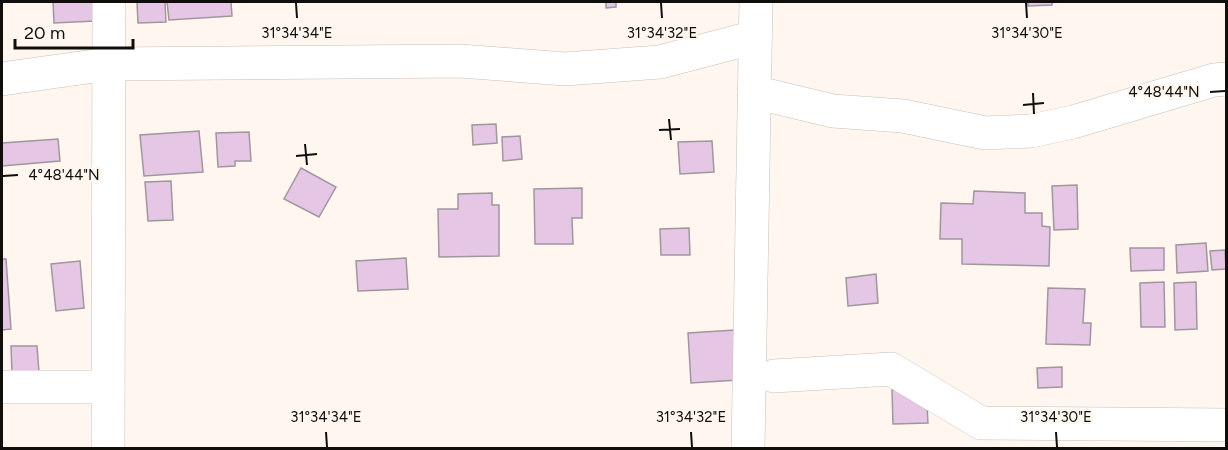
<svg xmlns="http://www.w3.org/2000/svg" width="1228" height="450" font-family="Figtree,sans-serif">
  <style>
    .building { fill: #e5c7e5; stroke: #9e979e; stroke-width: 1.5 }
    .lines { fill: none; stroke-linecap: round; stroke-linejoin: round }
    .street-casing { stroke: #c7bfb8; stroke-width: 34 }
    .street { stroke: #fff; stroke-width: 33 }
    .ticks { fill: none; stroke: #100e0b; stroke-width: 2 }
    .ticks-label { font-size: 15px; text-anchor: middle; fill: #100e0b; stroke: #fff7ef; stroke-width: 4.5; stroke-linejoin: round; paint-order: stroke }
  </style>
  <rect width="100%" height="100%" fill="#fff7ef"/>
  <g class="building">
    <path d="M 53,2 L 94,2 L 95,21 L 54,23 Z"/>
    <path d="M 137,2 L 165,2 L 166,22 L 138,23 Z"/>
    <path d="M 167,2 L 231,2 L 232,16 L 169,20 Z"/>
    <path d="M 606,2 L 616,2 L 616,7 L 606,8 Z"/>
    <path d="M 1028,2 L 1052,2 L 1052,5 L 1028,6 Z"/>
    <path d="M 496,124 L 497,143 L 473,145 L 472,125 Z"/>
    <path d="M 199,131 L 203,172 L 144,176 L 140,135 Z"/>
    <path d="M 249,132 L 251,161 L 235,161 L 235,166 L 218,167 L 216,133 Z"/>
    <path d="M 520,136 L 522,159 L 503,161 L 502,137 Z"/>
    <path d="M 58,139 L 60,161 L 2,166 L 2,143 Z"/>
    <path d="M 712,141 L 714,172 L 680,174 L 678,142 Z"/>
    <path d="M 301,168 L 336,187 L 319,217 L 284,199 Z"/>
    <path d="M 171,181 L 173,220 L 148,221 L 145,182 Z"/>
    <path d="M 1077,185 L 1078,229 L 1054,230 L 1052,186 Z"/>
    <path d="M 582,188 L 582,218 L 572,218 L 573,244 L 535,244 L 534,189 Z"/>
    <path d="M 974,191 L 1025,193 L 1025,213 L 1042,213 L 1042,226 L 1050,227 L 1049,266 L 962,264 L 962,239 L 940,239 L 941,203 L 973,204 Z"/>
    <path d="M 492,193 L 492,205 L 499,205 L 499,256 L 439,257 L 438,209 L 458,209 L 458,194 Z"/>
    <path d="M 689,228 L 690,255 L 661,255 L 660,229 Z"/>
    <path d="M 1206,243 L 1208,271 L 1177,273 L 1176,245 Z"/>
    <path d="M 1130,248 L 1164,248 L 1164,270 L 1131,271 Z"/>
    <path d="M 1225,250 L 1226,269 L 1212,270 L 1210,251 Z"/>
    <path d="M 406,258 L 408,289 L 358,291 L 356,261 Z"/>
    <path d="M 2,259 L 6,259 L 11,329 L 2,330 Z"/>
    <path d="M 80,261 L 84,308 L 56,311 L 51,264 Z"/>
    <path d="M 876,274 L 878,303 L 848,306 L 846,278 Z"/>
    <path d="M 1164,282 L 1165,327 L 1141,327 L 1140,283 Z"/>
    <path d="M 1196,282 L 1197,329 L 1175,330 L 1174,283 Z"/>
    <path d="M 1048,288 L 1085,289 L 1083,323 L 1091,323 L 1090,345 L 1046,344 Z"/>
    <path d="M 735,330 L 738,380 L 691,383 L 688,333 Z"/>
    <path d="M 11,346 L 37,346 L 39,372 L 12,373 Z"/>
    <path d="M 1062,367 L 1062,387 L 1038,388 L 1037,368 Z"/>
    <path d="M 926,388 L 928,423 L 893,424 L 892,390 Z"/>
  </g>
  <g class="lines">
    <g class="street-casing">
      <g id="street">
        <path d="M 2,79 L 109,64 L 460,61 L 565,69 L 660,62 L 755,37"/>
        <path d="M 754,92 L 833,111 L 903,116 L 985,133 L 1031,131 L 1073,122 L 1214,80 L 1226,79"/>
        <path d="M 774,376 L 891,369 L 981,423 L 1226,425"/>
        <path d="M 2,387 L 108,387"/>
        <path d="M 108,448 L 109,2"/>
        <path d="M 748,448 L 756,2"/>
      </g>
    </g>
    <use href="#street" class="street"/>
  </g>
  <path class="ticks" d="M 296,3 L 297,18M 661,3 L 662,18M 1026,3 L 1027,18M 1210,92 L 1225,91M 1033,93 L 1034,114M 1023,105 L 1044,103M 669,119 L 671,140M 659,130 L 680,129M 305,144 L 307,165M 296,156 L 317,154M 3,176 L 18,175M 326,432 L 327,447M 691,432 L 692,447M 1056,432 L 1057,447"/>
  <g class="ticks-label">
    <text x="297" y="38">31°34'34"E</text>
    <text x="662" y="38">31°34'32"E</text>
    <text x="1027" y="38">31°34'30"E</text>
    <text x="1164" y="97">4°48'44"N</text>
    <text x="64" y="180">4°48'44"N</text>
    <text x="326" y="422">31°34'34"E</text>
    <text x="691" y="422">31°34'32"E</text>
    <text x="1056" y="422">31°34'30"E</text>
  </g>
  <rect width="1228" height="450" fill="none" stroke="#100e0b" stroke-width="6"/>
  <path d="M15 39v9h118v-9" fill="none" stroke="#100e0b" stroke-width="3"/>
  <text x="24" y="39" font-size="18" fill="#100e0b" stroke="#fff7ef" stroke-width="4.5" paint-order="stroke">20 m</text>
</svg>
